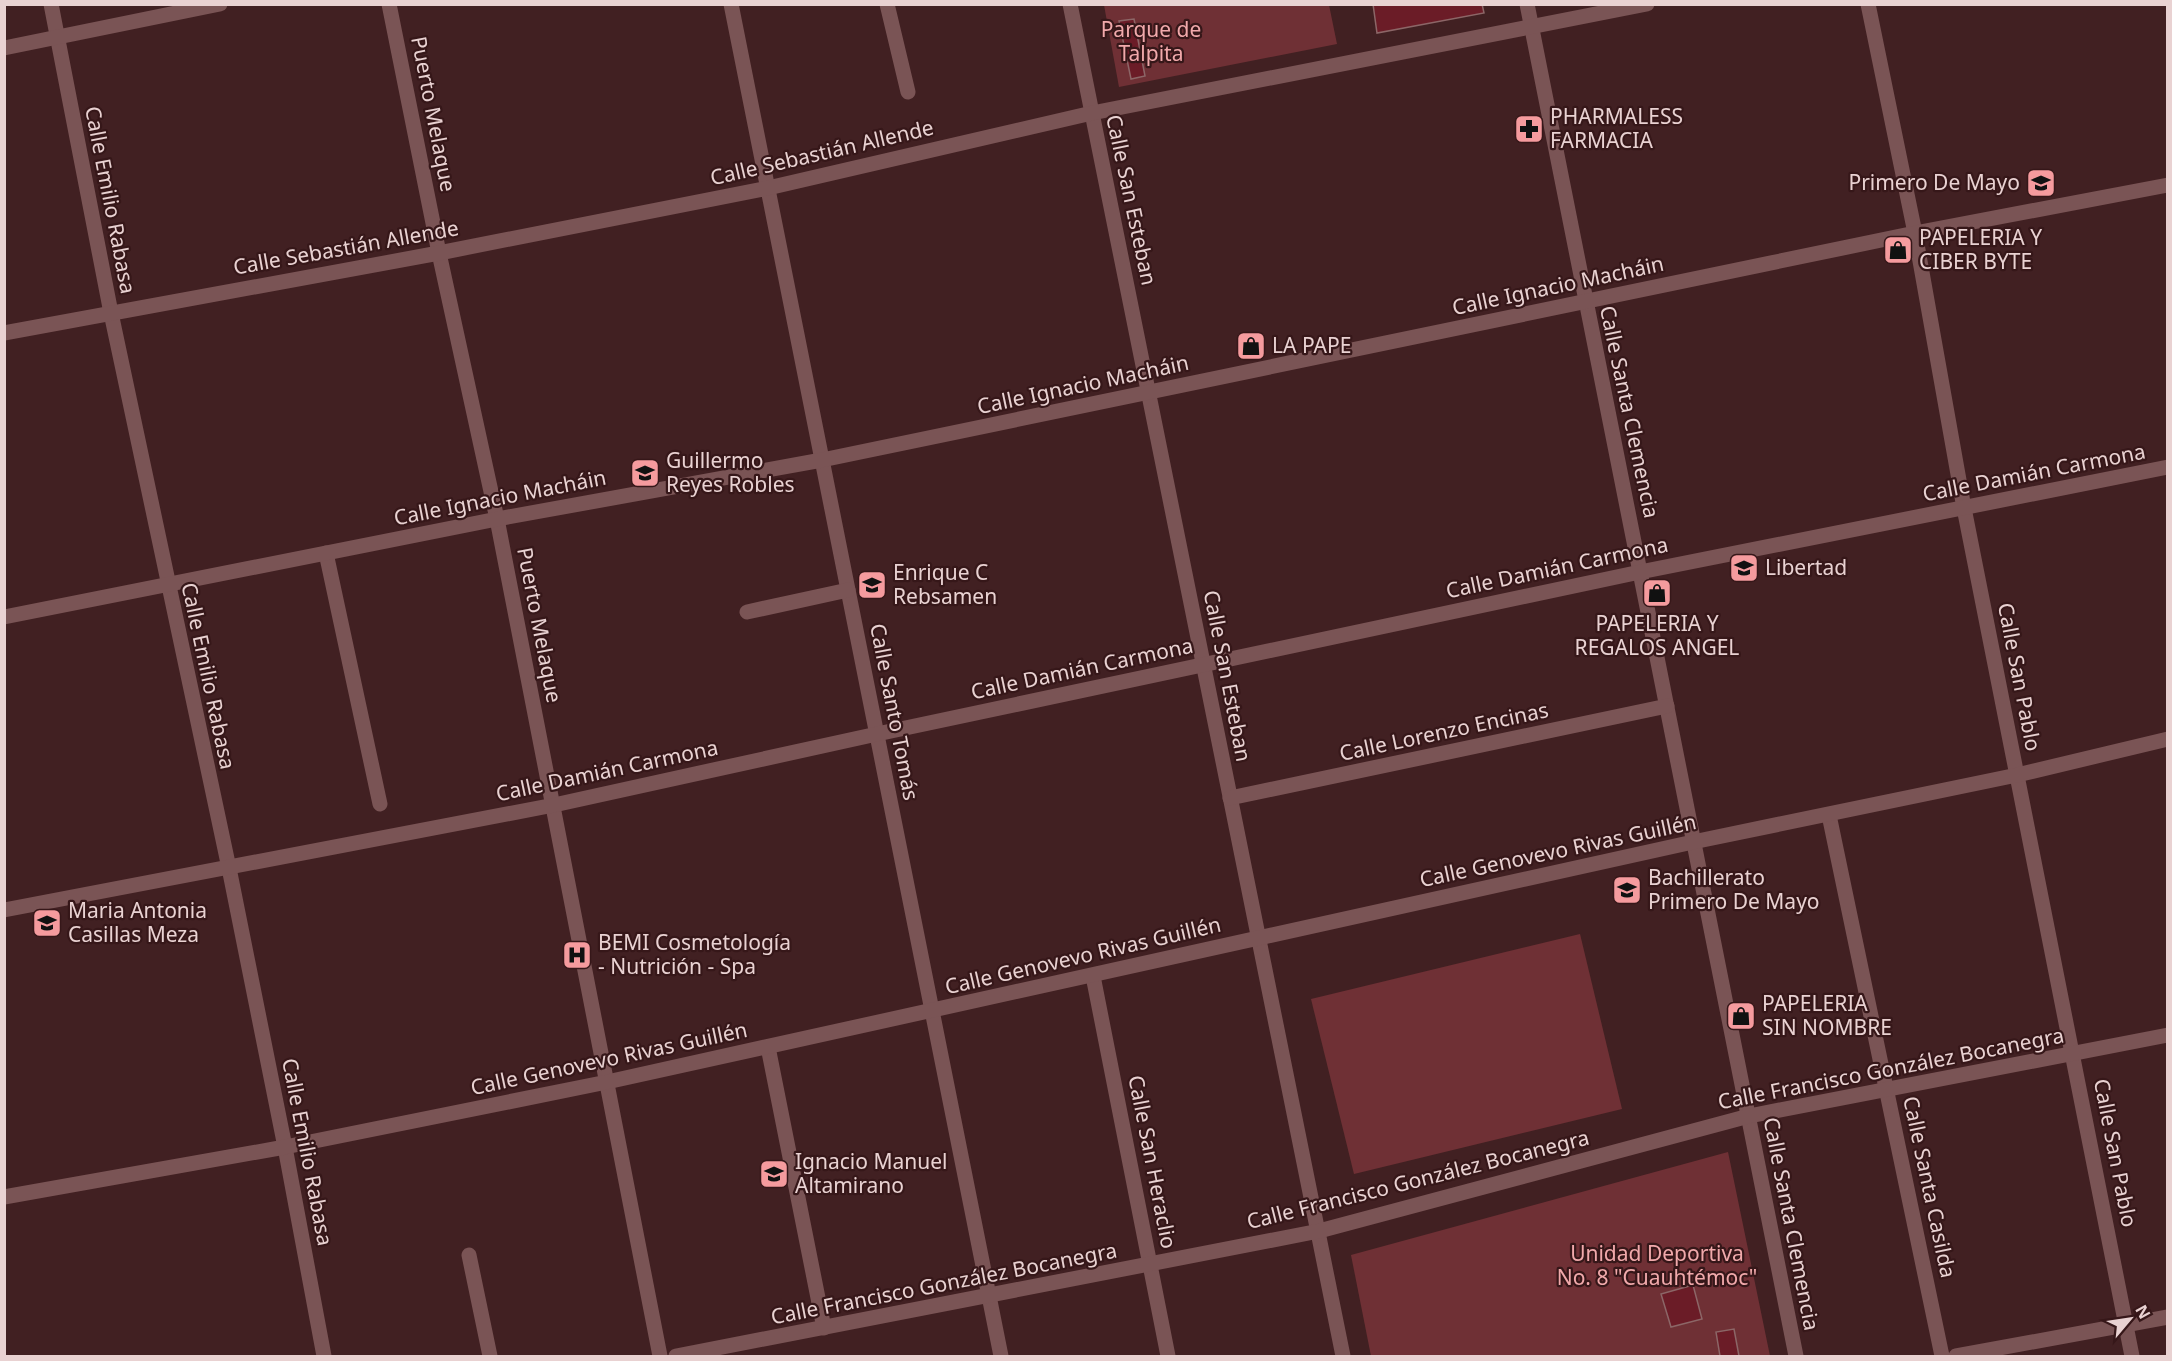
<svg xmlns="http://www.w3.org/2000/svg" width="2172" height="1361" font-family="'Noto Sans',sans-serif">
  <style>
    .green { fill: #6f3035 }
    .building { fill: #6b1c27; stroke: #8c6667; stroke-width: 1.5 }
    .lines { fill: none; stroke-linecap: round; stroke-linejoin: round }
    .minor { stroke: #7a5455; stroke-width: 15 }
    .labels { text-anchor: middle; stroke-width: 4.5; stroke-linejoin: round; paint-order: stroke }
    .park-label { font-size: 21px; fill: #f1a9ab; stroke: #361719 }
    .street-label { font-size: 21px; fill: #e9d2d2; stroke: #361719 }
    .poi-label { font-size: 21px; fill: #e9d2d2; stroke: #361719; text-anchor: start }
  </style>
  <rect width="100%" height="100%" fill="#412022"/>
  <g class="green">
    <path d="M 1104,5 L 1329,5 L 1337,44 L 1119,87 Z"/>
    <path d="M 1580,934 L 1622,1109 L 1354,1174 L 1311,999 Z"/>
    <path d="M 1728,1152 L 1770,1356 L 1371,1356 L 1351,1255 Z"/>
  </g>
  <g class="building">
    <path d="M 1373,4 L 1482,4 L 1484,13 L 1377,33 Z"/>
    <path d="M 1134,19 L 1145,76 L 1131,79 L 1119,21 Z"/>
    <path d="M 1693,1285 L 1702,1319 L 1671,1327 L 1661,1294 Z"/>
    <path d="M 1734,1329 L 1739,1356 L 1720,1356 L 1716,1332 Z"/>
  </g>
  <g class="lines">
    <g class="minor">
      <path d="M 51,4 L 111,313 L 229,868 L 285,1147 L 324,1356"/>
      <path d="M 389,4 L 439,253 L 497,519 L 660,1356"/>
      <path d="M 731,4 L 1001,1356"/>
      <path d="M 887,4 L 908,92"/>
      <path d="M 1070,4 L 1343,1356"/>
      <path d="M 1527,4 L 1796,1356"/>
      <path d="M 1868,4 L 1915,233 L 1964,508 L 2132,1356"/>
      <path d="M 4,48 L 220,4"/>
      <path d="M 4,333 L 439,253 L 768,188 L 1092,113 L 1647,4"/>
      <path d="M 326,553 L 380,804"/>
      <path d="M 747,612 L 848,590"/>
      <path d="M 4,617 L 497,519 L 822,460 L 1915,233 L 2168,185"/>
      <path d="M 1230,798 L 1667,706"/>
      <path d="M 1829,815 L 1942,1356"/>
      <path d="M 4,910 L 554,805 L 877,734 L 1640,572 L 2168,467"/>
      <path d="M 1093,976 L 1168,1356"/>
      <path d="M 768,1047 L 824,1328"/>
      <path d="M 4,1197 L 285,1147 L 607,1082 L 1693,842 L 2017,775 L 2168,739"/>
      <path d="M 469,1255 L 490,1356"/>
      <path d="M 676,1356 L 1319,1231 L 1749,1116 L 2168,1035"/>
      <path d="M 1956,1356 L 2168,1317"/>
    </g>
  </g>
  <defs>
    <g id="pharmacy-square" transform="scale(1.5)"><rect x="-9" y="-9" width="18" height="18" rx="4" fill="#f59b9e" stroke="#361719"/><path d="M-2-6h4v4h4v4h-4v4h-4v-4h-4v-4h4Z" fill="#111"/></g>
    <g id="school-square" transform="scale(1.5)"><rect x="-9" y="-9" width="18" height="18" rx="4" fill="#f59b9e" stroke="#361719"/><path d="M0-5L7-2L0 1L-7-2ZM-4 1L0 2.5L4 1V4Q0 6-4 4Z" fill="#111"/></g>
    <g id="shop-square" transform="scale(1.5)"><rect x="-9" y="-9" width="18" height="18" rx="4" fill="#f59b9e" stroke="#361719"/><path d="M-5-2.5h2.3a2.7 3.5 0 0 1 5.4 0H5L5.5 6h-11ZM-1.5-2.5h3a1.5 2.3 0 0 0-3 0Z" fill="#111"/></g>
    <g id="university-square" transform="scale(1.5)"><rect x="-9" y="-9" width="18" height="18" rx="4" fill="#f59b9e" stroke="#361719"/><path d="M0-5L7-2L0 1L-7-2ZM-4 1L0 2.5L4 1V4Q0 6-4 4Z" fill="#111"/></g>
    <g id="hospital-square" transform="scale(1.5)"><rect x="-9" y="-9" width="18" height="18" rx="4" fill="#f59b9e" stroke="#361719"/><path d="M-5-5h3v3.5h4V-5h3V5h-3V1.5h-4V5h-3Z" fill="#111"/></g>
  </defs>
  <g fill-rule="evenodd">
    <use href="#pharmacy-square" x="1529" y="129"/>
    <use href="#school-square" x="2041" y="183"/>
    <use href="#shop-square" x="1898" y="250"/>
    <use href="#shop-square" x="1251" y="346"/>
    <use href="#school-square" x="645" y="473"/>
    <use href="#school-square" x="1744" y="568"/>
    <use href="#school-square" x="872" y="585"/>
    <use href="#shop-square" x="1657" y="593"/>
    <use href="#university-square" x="1627" y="890"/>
    <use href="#school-square" x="47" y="923"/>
    <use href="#hospital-square" x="577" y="955"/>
    <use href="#shop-square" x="1741" y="1016"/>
    <use href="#school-square" x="774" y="1174"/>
  </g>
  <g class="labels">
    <g class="park-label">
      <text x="1151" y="37">Parque de<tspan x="1151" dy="24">Talpita</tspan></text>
      <text x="1657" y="1261">Unidad Deportiva<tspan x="1657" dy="24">No. 8 "Cuauhtémoc"</tspan></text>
    </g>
    <g class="street-label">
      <text transform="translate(433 114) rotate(79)" y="7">Puerto Melaque</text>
      <text transform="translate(822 153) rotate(-13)" y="7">Calle Sebastián Allende</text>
      <text transform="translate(110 200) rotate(79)" y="7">Calle Emilio Rabasa</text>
      <text transform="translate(1131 200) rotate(78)" y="7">Calle San Esteban</text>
      <text transform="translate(346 248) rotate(-10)" y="7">Calle Sebastián Allende</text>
      <text transform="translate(1558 286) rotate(-12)" y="7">Calle Ignacio Macháin</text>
      <text transform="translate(1083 385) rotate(-12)" y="7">Calle Ignacio Macháin</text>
      <text transform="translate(1629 412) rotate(78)" y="7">Calle Santa Clemencia</text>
      <text transform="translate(2034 473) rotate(-11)" y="7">Calle Damián Carmona</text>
      <text transform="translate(500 498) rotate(-11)" y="7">Calle Ignacio Macháin</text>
      <text transform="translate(1557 568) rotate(-12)" y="7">Calle Damián Carmona</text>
      <text transform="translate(539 625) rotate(79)" y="7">Puerto Melaque</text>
      <text transform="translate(1082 669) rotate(-12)" y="7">Calle Damián Carmona</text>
      <text transform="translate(208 676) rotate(78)" y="7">Calle Emilio Rabasa</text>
      <text transform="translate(1227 676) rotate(79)" y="7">Calle San Esteban</text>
      <text transform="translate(2019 677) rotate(79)" y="7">Calle San Pablo</text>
      <text transform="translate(894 712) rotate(79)" y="7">Calle Santo Tomás</text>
      <text transform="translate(1444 732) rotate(-12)" y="7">Calle Lorenzo Encinas</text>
      <text transform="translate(607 771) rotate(-12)" y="7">Calle Damián Carmona</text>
      <text transform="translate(1558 851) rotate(-12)" y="7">Calle Genovevo Rivas Guillén</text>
      <text transform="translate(1083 956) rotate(-13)" y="7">Calle Genovevo Rivas Guillén</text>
      <text transform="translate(609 1059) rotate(-12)" y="7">Calle Genovevo Rivas Guillén</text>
      <text transform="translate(1891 1069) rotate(-11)" y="7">Calle Francisco González Bocanegra</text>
      <text transform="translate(307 1152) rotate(79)" y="7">Calle Emilio Rabasa</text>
      <text transform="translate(2115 1153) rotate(79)" y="7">Calle San Pablo</text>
      <text transform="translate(1152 1162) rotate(79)" y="7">Calle San Heraclio</text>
      <text transform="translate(1418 1180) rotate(-14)" y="7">Calle Francisco González Bocanegra</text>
      <text transform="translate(1929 1187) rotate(78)" y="7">Calle Santa Casilda</text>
      <text transform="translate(1791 1224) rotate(79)" y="7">Calle Santa Clemencia</text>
      <text transform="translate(944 1284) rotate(-11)" y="7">Calle Francisco González Bocanegra</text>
    </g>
    <g class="poi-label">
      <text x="1550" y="124">PHARMALESS<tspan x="1550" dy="24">FARMACIA</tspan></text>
      <text x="2020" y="190" text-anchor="end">Primero De Mayo</text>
      <text x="1919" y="245">PAPELERIA Y<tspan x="1919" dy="24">CIBER BYTE</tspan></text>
      <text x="1272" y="353">LA PAPE</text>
      <text x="666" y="468">Guillermo<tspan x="666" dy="24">Reyes Robles</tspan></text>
      <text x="1765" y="575">Libertad</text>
      <text x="893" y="580">Enrique C<tspan x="893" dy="24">Rebsamen</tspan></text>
      <text x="1657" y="631" text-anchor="middle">PAPELERIA Y<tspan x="1657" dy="24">REGALOS ANGEL</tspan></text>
      <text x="1648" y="885">Bachillerato<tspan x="1648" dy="24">Primero De Mayo</tspan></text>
      <text x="68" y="918">Maria Antonia<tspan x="68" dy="24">Casillas Meza</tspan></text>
      <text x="598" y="950">BEMI Cosmetología<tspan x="598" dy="24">- Nutrición - Spa</tspan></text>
      <text x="1762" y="1011">PAPELERIA<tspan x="1762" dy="24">SIN NOMBRE</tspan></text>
      <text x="795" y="1169">Ignacio Manuel<tspan x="795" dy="24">Altamirano</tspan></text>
    </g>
  </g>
  <rect width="2172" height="1361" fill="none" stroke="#e9d2d2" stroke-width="12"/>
  <g transform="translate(2130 1319) rotate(61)" stroke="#361719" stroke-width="4.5" paint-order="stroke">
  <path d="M0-4.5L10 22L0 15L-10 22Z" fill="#e9d2d2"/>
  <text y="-9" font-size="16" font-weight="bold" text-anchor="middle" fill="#e9d2d2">N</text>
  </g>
</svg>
